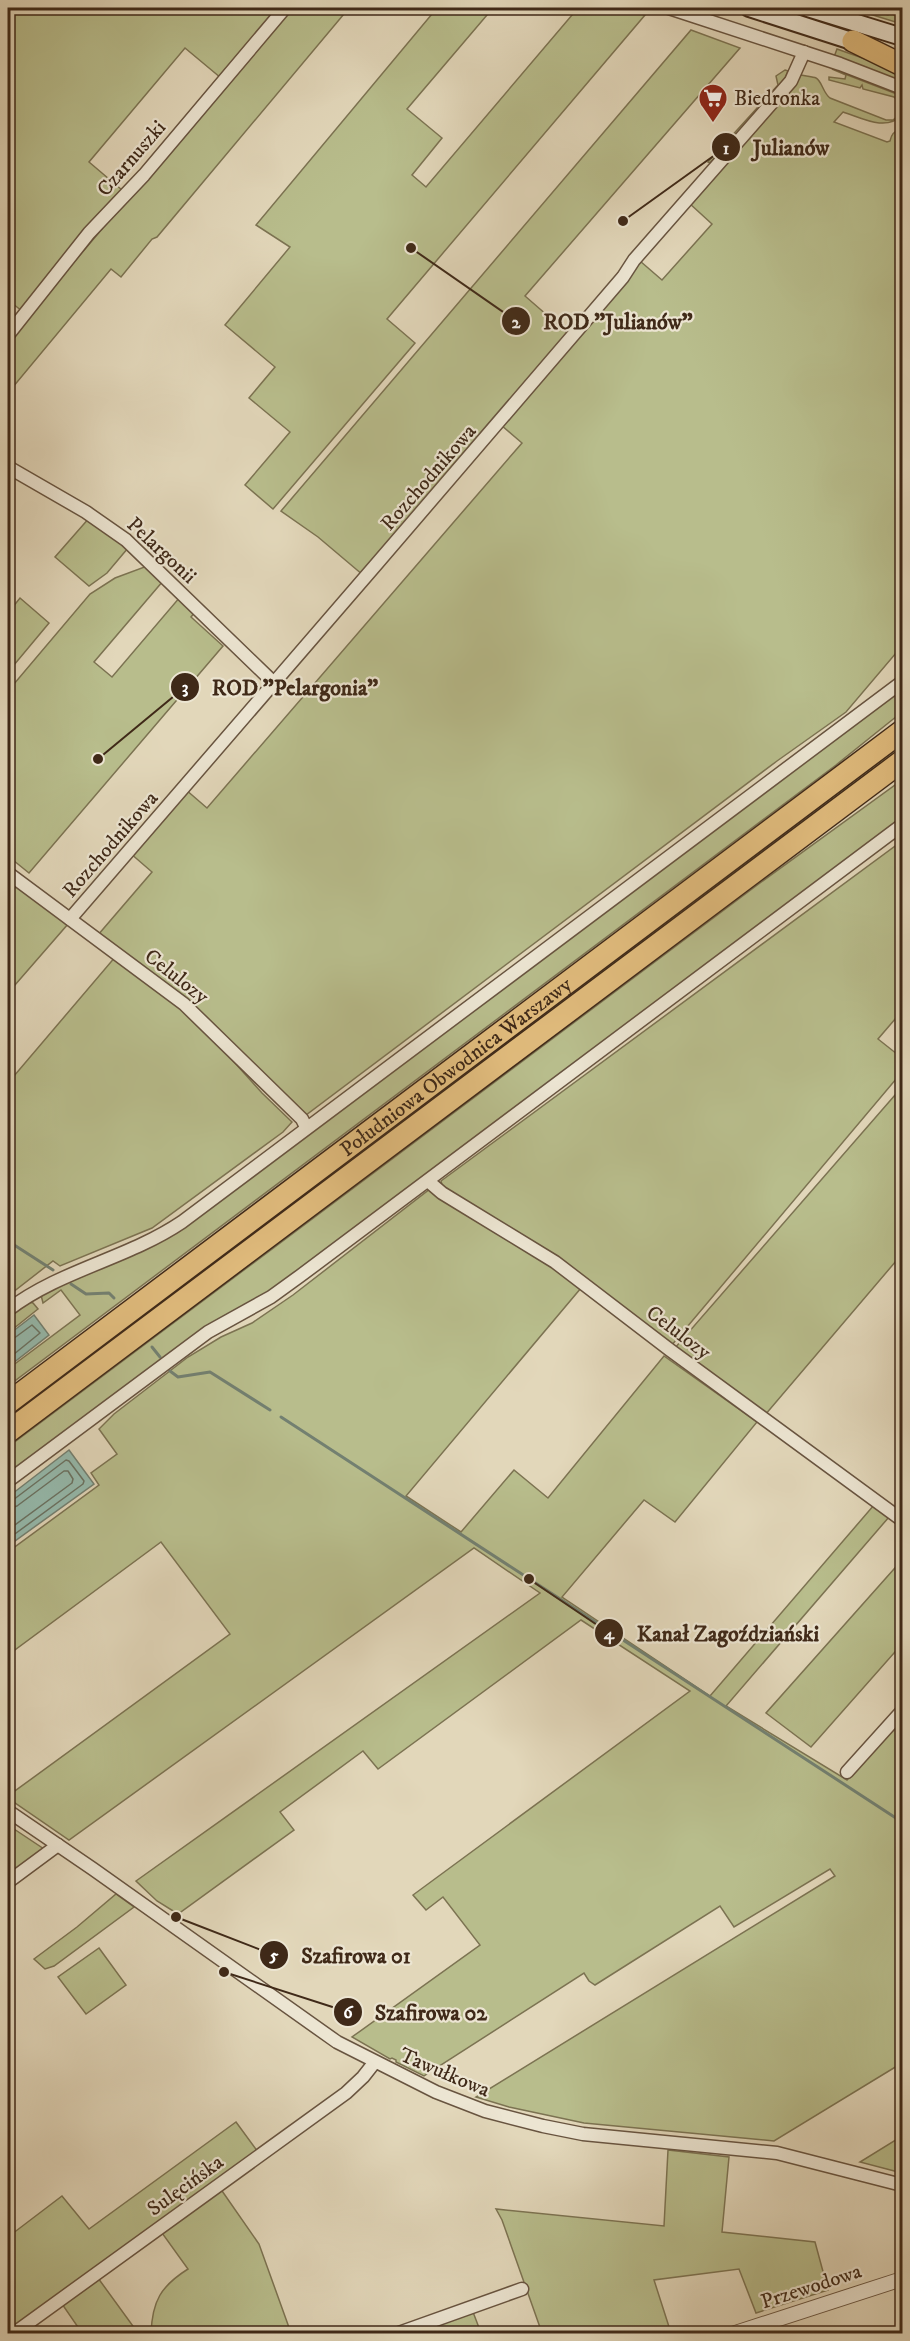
<svg xmlns="http://www.w3.org/2000/svg" width="910" height="2341" font-family="'IM FELL DW Pica',serif">
  <style>
    .green { fill: #b8bd8c; stroke: #7c7352; stroke-width: 1.5 }
    .water { fill: #95baad; stroke: #738071; stroke-width: 1.5 }
    .lines { fill: none; stroke-linecap: round; stroke-linejoin: round }
    .shore { stroke: #6a7262; stroke-width: 1.5 }
    .stream { stroke: #738071; stroke-width: 3 }
    .minor-casing { stroke: #685440; stroke-width: 15 }
    .tertiary-casing { stroke: #685440; stroke-width: 16 }
    .secondary-casing { stroke: #3f2918; stroke-width: 20 }
    .motorway-casing { stroke: #3f2918; stroke-width: 24 }
    .minor { stroke: #ece5d2; stroke-width: 12 }
    .tertiary { stroke: #ece5d2; stroke-width: 14 }
    .secondary { stroke: #ece5d2; stroke-width: 16 }
    .motorway { stroke: #e1bc7d; stroke-width: 21 }
    .labels { text-anchor: middle; stroke-width: 4.5; stroke-linejoin: round; paint-order: stroke }
    .poi-label { font-size: 21px; fill: #3f2918; stroke: #ece5d2; text-anchor: start }
    .street-label { font-size: 21px; fill: #3f2918; stroke: #ece5d2 }
    .leader { fill: none; stroke: #3f2918; stroke-width: 2 }
    .callout-dot { fill: #3f2918; stroke: #ece5d2; stroke-width: 2 }
    .mark-label { font-size: 18px; text-anchor: middle; font-weight: bold; fill: #fff }
    .callout-label { font-size: 22px; text-anchor: middle; font-weight: bold; fill: #3f2918; stroke: #ece5d2; stroke-width: 4.5; stroke-linejoin: round; paint-order: stroke }
  </style>
  <rect width="100%" height="100%" fill="#e2d7ba"/>
  <filter id="stains"><feTurbulence type="fractalNoise" baseFrequency=".00333" numOctaves="4"/><feColorMatrix values="0 0 0 0 .2 0 0 0 0 .09 0 0 0 0 .02 0 0 0 .5 -.17"/></filter>
  <radialGradient id="worn" r=".72"><stop offset=".6" stop-color="#630" stop-opacity="0"/><stop offset="1" stop-color="#630" stop-opacity=".3"/></radialGradient>
  <g class="green">
    <path d="M 8,8 L 279,8 L 221,78 L 185,48 L 89,162 L 122,190 L 22,311 L 8,300 Z"/>
    <path d="M 289,8 L 349,8 L 157,237 L 152,239 L 121,277 L 111,269 L 8,393 L 8,340 Z"/>
    <path d="M 437,8 L 493,8 L 407,109 L 442,138 L 412,175 L 426,187 L 578,8 L 624,8 L 645,15 L 387,319 L 415,343 L 273,509 L 245,485 L 290,432 L 249,398 L 275,367 L 225,325 L 290,247 L 256,225 Z"/>
    <path d="M 850,8 L 873,8 L 874,11 L 888,15 L 890,13 L 902,18 L 902,24 Z"/>
    <path d="M 691,30 L 740,48 L 525,296 L 571,336 L 363,575 L 318,537 L 281,511 Z"/>
    <path d="M 837,49 L 902,72 L 902,83 L 834,57 Z"/>
    <path d="M 832,69 L 902,96 L 902,115 C 886,132 862,118 843,112 L 834,122 L 887,142 L 890,141 C 892,132 895,132 902,127 L 902,646 L 846,712 L 777,761 L 306,1115 L 98,935 L 152,872 L 130,853 L 185,789 L 207,808 L 522,443 L 501,425 L 640,261 L 662,280 L 712,224 L 689,203 L 801,75 C 805,76 813,77 816,78 C 822,81 823,93 830,98 L 886,120 L 893,120 L 899,115 L 900,103 L 894,97 L 863,89 L 862,85 L 860,88 L 829,80 L 829,77 L 845,79 L 846,75 Z"/>
    <path d="M 785,70 L 788,71 L 783,83 L 741,133 L 733,137 L 710,163 L 708,162 L 778,85 L 776,76 Z"/>
    <path d="M 90,517 L 128,548 L 107,573 L 89,586 L 55,557 Z"/>
    <path d="M 147,566 L 163,581 L 94,662 L 112,677 L 180,597 L 195,612 L 191,617 L 223,646 L 29,873 L 8,856 L 8,691 L 90,594 L 115,578 Z"/>
    <path d="M 20,598 L 49,623 L 14,665 L 8,660 L 8,613 Z"/>
    <path d="M 902,688 L 902,712 L 836,765 L 8,1386 L 8,1369 L 80,1315 L 61,1290 L 43,1303 L 41,1295 L 43,1292 L 143,1250 L 178,1231 Z"/>
    <path d="M 902,742 L 902,750 L 8,1421 L 8,1414 Z"/>
    <path d="M 902,780 L 902,820 L 270,1295 L 16,1469 L 8,1471 L 8,1447 L 760,883 Z"/>
    <path d="M 902,841 L 902,1011 L 878,1039 L 902,1058 L 902,1072 L 671,1346 L 443,1189 L 441,1181 Z"/>
    <path d="M 17,885 L 68,924 L 8,993 L 8,897 Z"/>
    <path d="M 116,956 L 200,1024 L 262,1093 L 292,1122 L 283,1132 L 152,1228 L 60,1266 L 53,1261 L 8,1296 L 8,1083 Z"/>
    <path d="M 902,1087 L 902,1254 L 765,1415 L 674,1349 Z"/>
    <path d="M 430,1189 L 566,1274 L 581,1288 L 406,1496 L 461,1532 L 514,1470 L 548,1498 L 664,1356 L 757,1422 L 675,1522 L 644,1500 L 562,1597 L 710,1696 L 874,1505 L 889,1517 L 726,1706 L 847,1780 L 902,1718 L 902,2063 L 774,2141 L 584,2123 L 509,2107 L 476,2097 L 835,1876 L 830,1869 L 734,1927 L 720,1906 L 595,1985 L 589,1981 L 584,1973 L 424,2076 L 396,2062 L 396,2060 L 392,2058 L 390,2059 L 352,2037 L 480,1945 L 443,1897 L 426,1910 L 413,1895 L 690,1691 L 581,1620 L 378,1769 L 363,1751 L 280,1812 L 294,1830 L 178,1914 L 157,1901 L 136,1881 L 540,1593 L 474,1548 L 69,1840 L 8,1798 L 8,1796 L 230,1634 L 161,1542 L 8,1655 L 8,1552 L 99,1485 L 91,1473 L 117,1454 L 99,1429 L 114,1414 L 188,1357 L 221,1337 L 252,1323 L 293,1295 Z"/>
    <path d="M 29,1302 L 33,1303 L 38,1309 L 8,1333 L 8,1316 Z"/>
    <path d="M 902,1560 L 902,1644 L 811,1747 L 766,1713 Z"/>
    <path d="M 8,1825 L 44,1849 L 8,1876 Z"/>
    <path d="M 116,1894 L 134,1907 L 54,1966 L 45,1969 L 34,1959 L 77,1927 Z"/>
    <path d="M 99,1948 L 126,1985 L 86,2014 L 58,1977 Z"/>
    <path d="M 236,2122 L 258,2152 L 8,2332 L 8,2237 L 62,2196 L 89,2229 Z"/>
    <path d="M 902,2136 L 902,2173 L 860,2162 Z"/>
    <path d="M 668,2150 L 729,2157 L 722,2232 L 815,2242 L 828,2290 L 756,2313 L 739,2269 L 654,2280 L 671,2333 L 542,2333 L 502,2220 L 496,2209 L 664,2226 Z"/>
    <path d="M 220,2188 L 259,2244 L 291,2333 L 151,2334 C 152,2301 161,2286 188,2269 L 162,2233 Z"/>
    <path d="M 98,2278 L 138,2333 L 82,2333 L 62,2304 Z"/>
    <path d="M 473,2312 L 481,2333 L 414,2334 Z"/>
  </g>
  <g class="water">
    <path d="M 34,1315 L 49,1335 L 8,1367 L 8,1335 Z"/>
    <path d="M 69,1450 L 94,1484 L 8,1546 L 8,1497 Z"/>
  </g>
  <g class="lines">
    <g class="shore">
      <path d="M 8,1339 L 13,1339 L 32,1325 L 40,1333 L 8,1359"/>
      <path d="M 8,1501 L 13,1500 L 66,1460 L 69,1461 L 84,1481 L 83,1484 L 8,1539"/>
      <path d="M 8,1509 L 17,1506 L 64,1471 L 68,1471 L 73,1479 L 72,1483 L 8,1530"/>
    </g>
    <g class="stream">
      <path d="M 8,1241 L 53,1270"/>
      <path d="M 71,1284 L 86,1294 L 109,1293 L 114,1298"/>
      <path d="M 152,1347 L 160,1357"/>
      <path d="M 170,1371 L 178,1377 L 210,1372 L 270,1410"/>
      <path d="M 281,1417 L 902,1822"/>
    </g>
    <g class="minor-casing">
      <g id="minor">
        <path d="M 669,8 L 840,64 L 902,88"/>
        <path d="M 8,335 L 89,233 L 144,175 L 285,8"/>
        <path d="M 8,467 L 86,512 L 126,540 L 274,683"/>
        <path d="M 8,873 L 184,1004 L 302,1119 L 306,1127"/>
        <path d="M 70,919 C 254,705 440,492 623,277 L 634,260 L 791,81 L 804,52"/>
        <path d="M 428,1181 L 442,1193 L 555,1262 L 670,1350 L 902,1520"/>
        <path d="M 8,1310 C 60,1270 127,1259 182,1222 L 902,682"/>
        <path d="M 8,1481 L 208,1332 L 271,1297 L 300,1276 L 902,825"/>
        <path d="M 847,1772 L 902,1711"/>
        <path d="M 8,1811 L 93,1869 L 337,2042 L 436,2092 L 485,2111 L 543,2126 L 583,2134 L 777,2153 L 902,2185"/>
        <path d="M 8,1882 L 58,1845"/>
        <path d="M 13,2334 L 346,2093 L 363,2077 L 374,2063"/>
        <path d="M 396,2334 L 522,2289"/>
      </g>
    </g>
    <g class="tertiary-casing">
      <path id="tertiary" d="M 732,2334 L 902,2279"/>
    </g>
    <g class="secondary-casing">
      <g id="secondary">
        <path d="M 749,8 L 864,45"/>
        <path d="M 808,8 L 902,37"/>
      </g>
    </g>
    <g class="motorway-casing">
      <g id="motorway">
        <path d="M 853,41 L 902,65"/>
        <path id="s1" d="M 8,1403 L 902,731"/>
        <path d="M 8,1432 L 902,761"/>
      </g>
    </g>
    <use href="#minor" class="minor"/>
    <use href="#tertiary" class="tertiary"/>
    <use href="#secondary" class="secondary"/>
    <use href="#motorway" class="motorway"/>
  </g>
  <defs>
    <g id="supermarket-pin" transform="scale(1.5)"><path d="M0 17L-7.5 6A9.5 9.5 0 1 1 7.5 6Z" fill="#8f2418" stroke="#ece5d2"/><path d="M-6-5.5h2.5l.6 2H6L4.5 2H-2.5L-4.4-4H-6ZM-1.5 3.2a1.3 1.3 0 1 0 .1 0ZM3 3.2a1.3 1.3 0 1 0 .1 0Z" fill="#fff"/></g>
  </defs>
  <g fill-rule="evenodd">
    <use href="#supermarket-pin" x="713" y="98"/>
  </g>
  <g class="labels">
    <g class="poi-label">
      <text x="734" y="105">Biedronka</text>
    </g>
    <g class="street-label">
      <text transform="translate(131 158) rotate(-49)" y="7">Czarnuszki</text>
      <text transform="translate(428 477) rotate(-49)" y="7">Rozchodnikowa</text>
      <text transform="translate(162 550) rotate(43)" y="7">Pelargonii</text>
      <text transform="translate(110 844) rotate(-49)" y="7">Rozchodnikowa</text>
      <text transform="translate(177 976) rotate(38)" y="7">Celulozy</text>
      <text dy="7" stroke="none"><textPath href="#s1" startOffset="560">Południowa Obwodnica Warszawy</textPath></text>
      <text transform="translate(679 1332) rotate(37)" y="7">Celulozy</text>
      <text transform="translate(445 2072) rotate(23)" y="7">Tawułkowa</text>
      <text transform="translate(185 2185) rotate(-36)" y="7">Sulęcińska</text>
      <text transform="translate(811 2286) rotate(-18)" y="7">Przewodowa</text>
    </g>
  </g>
  <path class="leader" d="M623 221L726 147M411 248L516 321M98 759L185 687M529 1579L609 1633M176 1917L274 1955M224 1972L348 2012"/>
  <g class="callout-dot">
    <circle cx="623" cy="221" r="6"/>
    <circle cx="411" cy="248" r="6"/>
    <circle cx="98" cy="759" r="6"/>
    <circle cx="529" cy="1579" r="6"/>
    <circle cx="176" cy="1917" r="6"/>
    <circle cx="224" cy="1972" r="6"/>
    <circle cx="726" cy="147" r="15"/>
    <circle cx="516" cy="321" r="15"/>
    <circle cx="185" cy="687" r="15"/>
    <circle cx="609" cy="1633" r="15"/>
    <circle cx="274" cy="1955" r="15"/>
    <circle cx="348" cy="2012" r="15"/>
  </g>
  <g class="mark-label">
    <text x="726" y="154">1</text>
    <text x="516" y="328">2</text>
    <text x="185" y="693">3</text>
    <text x="609" y="1639">4</text>
    <text x="274" y="1961">5</text>
    <text x="348" y="2018">6</text>
  </g>
  <g class="callout-label">
    <text x="791" y="155">Julianów</text>
    <text x="618" y="329">ROD "Julianów"</text>
    <text x="295" y="695">ROD "Pelargonia"</text>
    <text x="728" y="1641">Kanał Zagoździański</text>
    <text x="356" y="1963">Szafirowa 01</text>
    <text x="431" y="2020">Szafirowa 02</text>
  </g>
  <rect width="910" height="2341" fill="none" stroke="#e2d7ba" stroke-width="30"/>
  <rect x="9" y="9" width="892" height="2323" fill="none" stroke="#3f2918" stroke-width="3"/>
  <rect x="15" y="15" width="880" height="2311" fill="none" stroke="#3f2918" stroke-width="1.5"/>
  <rect width="100%" height="100%" filter="url(#stains)"/>
  <rect width="100%" height="100%" fill="url(#worn)"/>
</svg>
